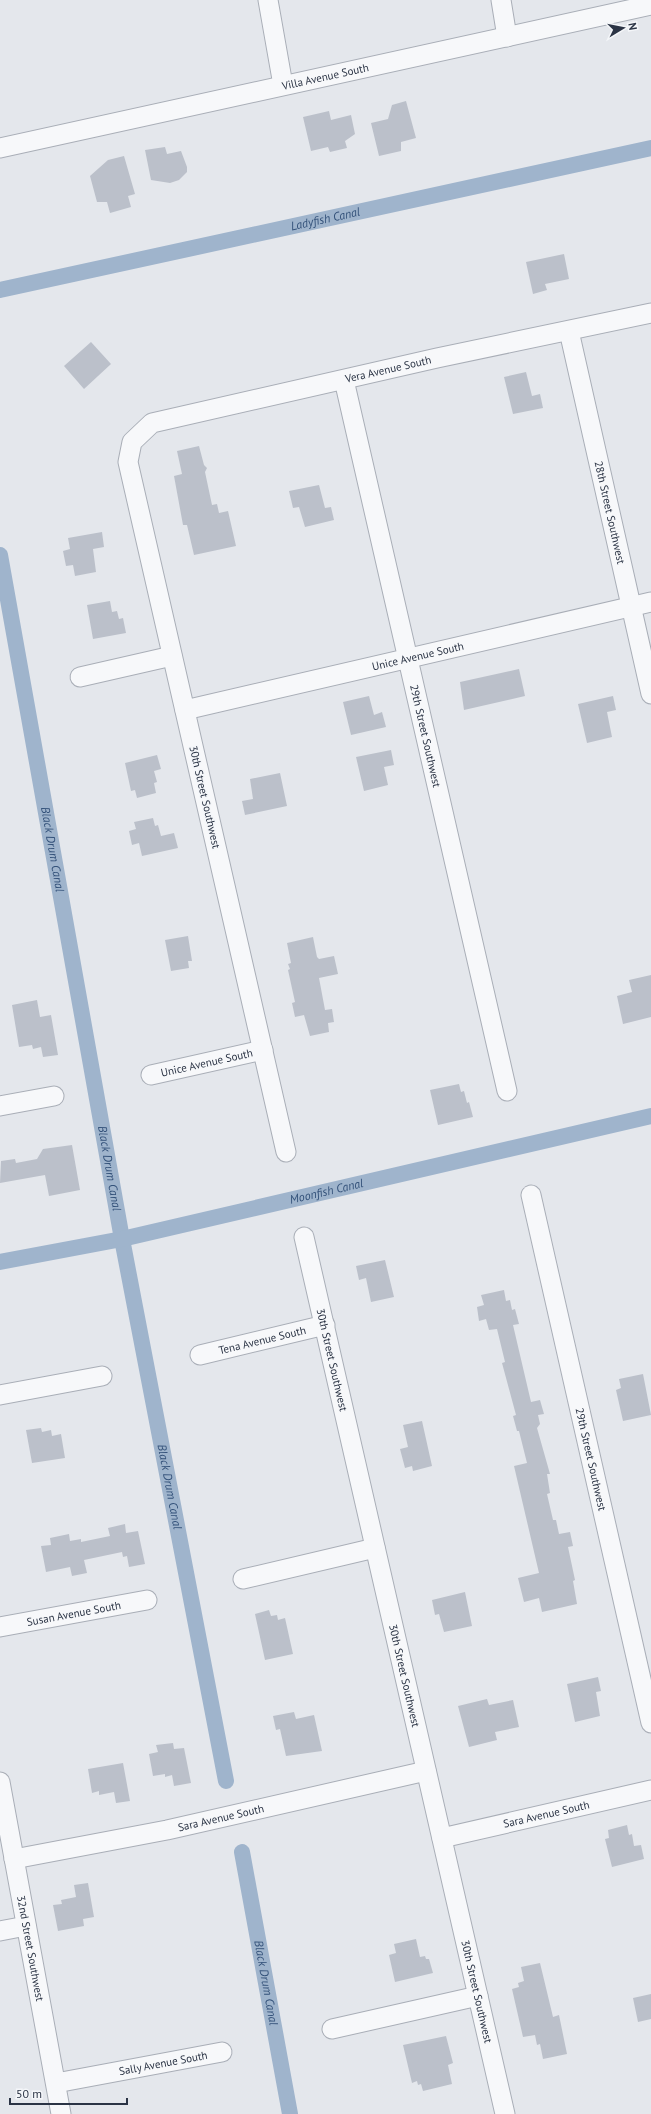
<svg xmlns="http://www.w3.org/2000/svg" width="651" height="2114" font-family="'PT Sans',sans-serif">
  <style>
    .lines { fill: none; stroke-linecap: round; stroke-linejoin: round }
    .canal { stroke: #9fb4cc; stroke-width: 16 }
    .building { fill: #bbc0ca }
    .minor-casing { stroke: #a9aeb7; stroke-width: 21 }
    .minor { stroke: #f7f8fa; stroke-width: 19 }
    .labels { text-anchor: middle; stroke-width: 3; stroke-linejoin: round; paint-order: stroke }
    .street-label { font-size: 11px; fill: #2b3445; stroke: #f4f6f9 }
    .water-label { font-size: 12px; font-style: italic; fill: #34527a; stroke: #f4f6f9 }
  </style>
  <rect width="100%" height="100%" fill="#e4e7ec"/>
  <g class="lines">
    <g class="canal">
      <path id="s1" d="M 0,290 L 651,148"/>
      <path id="s2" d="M 0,555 L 122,1239 L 226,1781"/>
      <path id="s3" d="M 0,1262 L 122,1239 L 651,1116"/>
      <path id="s4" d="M 242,1852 L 290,2114"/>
    </g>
  </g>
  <g class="building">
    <path d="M 406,101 L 416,138 L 401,142 L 401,151 L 379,156 L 371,123 L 388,119 L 392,105 Z"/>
    <path d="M 329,111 L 331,120 L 351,115 L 355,134 L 345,141 L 347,148 L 330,152 L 328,147 L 311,151 L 303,117 Z"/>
    <path d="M 165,147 L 167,154 L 181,151 L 187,167 L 187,172 L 179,180 L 170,183 L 151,180 L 145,150 Z"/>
    <path d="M 124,156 L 135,194 L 128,196 L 131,207 L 110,213 L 107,202 L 97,202 L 90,176 L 108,160 Z"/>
    <path d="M 564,254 L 569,279 L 545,284 L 547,290 L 533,294 L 526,262 Z"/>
    <path d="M 91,342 L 111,364 L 84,389 L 64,366 Z"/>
    <path d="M 526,372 L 532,396 L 540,394 L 543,408 L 513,414 L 504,377 Z"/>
    <path d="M 199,446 L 204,465 L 207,468 L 205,472 L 212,505 L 217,504 L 219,513 L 228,511 L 236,546 L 194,555 L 187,525 L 183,525 L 174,476 L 182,474 L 177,451 Z"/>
    <path d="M 319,485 L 325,508 L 331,507 L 334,520 L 305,527 L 299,507 L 293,508 L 289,491 Z"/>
    <path d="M 102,532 L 104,547 L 93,549 L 96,572 L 75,576 L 73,565 L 66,566 L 63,551 L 70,549 L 68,538 Z"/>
    <path d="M 110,601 L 112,612 L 117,611 L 119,619 L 123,618 L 126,633 L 93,639 L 87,605 Z"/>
    <path d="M 519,669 L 525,696 L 464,710 L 460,682 Z"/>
    <path d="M 369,696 L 374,715 L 382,712 L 386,727 L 351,735 L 343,702 Z"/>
    <path d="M 613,696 L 616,710 L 607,712 L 612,737 L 587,743 L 578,704 Z"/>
    <path d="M 391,750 L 394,765 L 384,767 L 388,785 L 364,791 L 356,757 Z"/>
    <path d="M 157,755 L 161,769 L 154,771 L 157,782 L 154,783 L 156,793 L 137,798 L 135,790 L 131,791 L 125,763 Z"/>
    <path d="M 280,773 L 287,806 L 245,815 L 242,801 L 253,799 L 250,779 Z"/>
    <path d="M 153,818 L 155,826 L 158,825 L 161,836 L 174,833 L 178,848 L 142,856 L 139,843 L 132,845 L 129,831 L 136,829 L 134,822 Z"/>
    <path d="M 188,936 L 192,961 L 188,961 L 189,968 L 171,971 L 165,940 Z"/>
    <path d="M 313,937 L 317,957 L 319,959 L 334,956 L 338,974 L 319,978 L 325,1010 L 332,1009 L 334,1022 L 328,1023 L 329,1032 L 310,1036 L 304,1015 L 295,1017 L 292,1003 L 295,1002 L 288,970 L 290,969 L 288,964 L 291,963 L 287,943 Z"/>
    <path d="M 651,975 L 651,1017 L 623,1024 L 617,996 L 632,992 L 629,980 Z"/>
    <path d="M 37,1000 L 40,1017 L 51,1015 L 58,1055 L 43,1057 L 41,1047 L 33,1049 L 32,1045 L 19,1047 L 12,1005 Z"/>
    <path d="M 459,1084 L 461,1092 L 464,1091 L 467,1103 L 469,1102 L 473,1117 L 438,1125 L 430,1090 Z"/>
    <path d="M 72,1145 L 80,1190 L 49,1196 L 45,1175 L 0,1183 L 1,1161 L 15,1159 L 16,1163 L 37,1159 L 43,1149 Z"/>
    <path d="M 385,1260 L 394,1297 L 371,1302 L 366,1278 L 359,1280 L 356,1266 Z"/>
    <path d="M 504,1290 L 506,1301 L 510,1300 L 512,1310 L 515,1309 L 519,1324 L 513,1325 L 531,1402 L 540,1400 L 544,1414 L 538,1415 L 540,1424 L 537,1428 L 550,1474 L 547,1474 L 550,1493 L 547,1494 L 553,1520 L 556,1520 L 559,1534 L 570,1532 L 573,1546 L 568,1547 L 575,1580 L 573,1581 L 577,1604 L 542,1612 L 539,1598 L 524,1602 L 518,1578 L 539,1573 L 514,1466 L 527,1463 L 519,1431 L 517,1431 L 513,1416 L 516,1415 L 502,1363 L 505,1362 L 497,1329 L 489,1330 L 486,1319 L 479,1321 L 477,1307 L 484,1305 L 481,1295 Z"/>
    <path d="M 643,1374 L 651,1415 L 623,1421 L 616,1390 L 621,1388 L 619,1379 Z"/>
    <path d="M 422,1421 L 432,1466 L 413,1471 L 412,1466 L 405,1468 L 400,1449 L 408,1447 L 403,1425 Z"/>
    <path d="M 41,1428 L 42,1432 L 51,1430 L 52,1436 L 61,1434 L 65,1458 L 32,1463 L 26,1430 Z"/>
    <path d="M 125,1524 L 126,1533 L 138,1531 L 145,1564 L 129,1567 L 127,1556 L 123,1557 L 122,1552 L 84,1560 L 87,1573 L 72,1576 L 70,1567 L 46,1572 L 41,1546 L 51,1545 L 50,1538 L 69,1534 L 70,1541 L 81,1539 L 81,1542 L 110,1536 L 108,1528 Z"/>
    <path d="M 465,1592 L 472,1626 L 444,1632 L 439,1614 L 435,1615 L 432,1600 Z"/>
    <path d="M 269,1610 L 271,1616 L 277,1615 L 278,1620 L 285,1618 L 293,1654 L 265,1660 L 255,1614 Z"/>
    <path d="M 598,1677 L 601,1691 L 596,1692 L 600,1716 L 575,1722 L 567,1684 Z"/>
    <path d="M 487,1699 L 489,1705 L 513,1700 L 519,1727 L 495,1732 L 497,1740 L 469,1747 L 458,1706 Z"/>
    <path d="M 294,1712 L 296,1719 L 314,1715 L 322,1751 L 286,1756 L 280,1729 L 276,1730 L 273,1716 Z"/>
    <path d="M 173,1743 L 174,1749 L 184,1748 L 191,1783 L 174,1786 L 172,1775 L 165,1777 L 165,1774 L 153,1776 L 149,1754 L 158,1752 L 156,1745 Z"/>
    <path d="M 123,1763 L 130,1801 L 116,1803 L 114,1792 L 99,1795 L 99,1791 L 92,1793 L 88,1769 Z"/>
    <path d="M 627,1825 L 629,1835 L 632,1834 L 634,1846 L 641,1845 L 644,1859 L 612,1867 L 605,1839 L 609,1838 L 608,1830 Z"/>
    <path d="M 88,1883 L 94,1917 L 83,1919 L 84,1926 L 58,1931 L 53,1905 L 62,1904 L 61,1900 L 76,1897 L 74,1885 Z"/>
    <path d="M 416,1939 L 420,1957 L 425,1956 L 426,1959 L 429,1959 L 433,1973 L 395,1982 L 389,1955 L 396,1953 L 394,1944 Z"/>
    <path d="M 540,1963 L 553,2017 L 559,2015 L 567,2054 L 543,2059 L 540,2044 L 537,2045 L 535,2035 L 523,2037 L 512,1989 L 519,1987 L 518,1983 L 524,1981 L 521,1967 Z"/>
    <path d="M 651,1994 L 651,2019 L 638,2022 L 633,1998 Z"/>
    <path d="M 446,2036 L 453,2063 L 448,2065 L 452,2084 L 423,2091 L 421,2084 L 418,2085 L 417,2081 L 412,2083 L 403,2045 Z"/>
  </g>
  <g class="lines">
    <g class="minor-casing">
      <g id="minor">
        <path d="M 268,0 L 283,85"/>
        <path d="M 501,0 L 507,37"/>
        <path id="s5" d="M 0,148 L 651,5"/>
        <path id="s6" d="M 569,331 L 651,694"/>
        <path id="s7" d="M 344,380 L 507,1091"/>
        <path d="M 80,677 L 172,656"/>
        <path id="s8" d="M 185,710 L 651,602"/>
        <path id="s9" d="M 151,1075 L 263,1050"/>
        <path d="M 0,1106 L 54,1096"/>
        <path id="s10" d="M 286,1152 L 128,462 L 132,442 L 152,423 L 437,358 L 651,313"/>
        <path id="s11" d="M 531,1195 L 651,1723"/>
        <path id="s12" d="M 304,1237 L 505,2114"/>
        <path id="s13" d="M 200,1355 L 325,1325"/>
        <path d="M 0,1395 L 102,1376"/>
        <path d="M 243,1579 L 375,1548"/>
        <path id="s14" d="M 0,1627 L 147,1600"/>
        <path id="s15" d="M 0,1782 L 61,2114"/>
        <path id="s16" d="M 442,1838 L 651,1790"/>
        <path id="s17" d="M 14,1859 L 167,1830 L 426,1771"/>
        <path d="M 0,1931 L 26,1926"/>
        <path d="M 332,2029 L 478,1996"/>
        <path id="s18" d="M 56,2083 L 222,2052"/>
      </g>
    </g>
    <use href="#minor" class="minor"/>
  </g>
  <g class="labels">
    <g class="street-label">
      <text dy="4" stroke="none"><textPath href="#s5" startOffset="333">Villa Avenue South</textPath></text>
      <text dy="4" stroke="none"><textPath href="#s10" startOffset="998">Vera Avenue South</textPath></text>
      <text dy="4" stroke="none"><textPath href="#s6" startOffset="186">28th Street Southwest</textPath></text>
      <text dy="4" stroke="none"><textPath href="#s8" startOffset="239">Unice Avenue South</textPath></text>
      <text dy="4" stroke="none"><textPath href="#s7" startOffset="365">29th Street Southwest</textPath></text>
      <text transform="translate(205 797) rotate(77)" y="4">30th Street Southwest</text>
      <text dy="4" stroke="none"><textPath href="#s9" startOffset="57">Unice Avenue South</textPath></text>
      <text dy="4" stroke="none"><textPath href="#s13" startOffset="64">Tena Avenue South</textPath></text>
      <text dy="4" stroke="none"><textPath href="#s12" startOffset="126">30th Street Southwest</textPath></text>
      <text dy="4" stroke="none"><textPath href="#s11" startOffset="271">29th Street Southwest</textPath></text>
      <text dy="4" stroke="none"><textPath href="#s14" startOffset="75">Susan Avenue South</textPath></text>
      <text dy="4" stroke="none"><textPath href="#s12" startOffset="450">30th Street Southwest</textPath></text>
      <text dy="4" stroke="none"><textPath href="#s16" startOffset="107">Sara Avenue South</textPath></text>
      <text dy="4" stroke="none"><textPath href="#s17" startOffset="211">Sara Avenue South</textPath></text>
      <text dy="4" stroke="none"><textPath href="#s15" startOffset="169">32nd Street Southwest</textPath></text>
      <text dy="4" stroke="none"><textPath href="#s12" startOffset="774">30th Street Southwest</textPath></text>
      <text dy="4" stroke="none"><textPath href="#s18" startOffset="109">Sally Avenue South</textPath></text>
    </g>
    <g class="water-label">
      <text dy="4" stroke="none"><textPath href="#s1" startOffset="333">Ladyfish Canal</textPath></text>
      <text dy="4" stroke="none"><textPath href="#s2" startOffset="299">Black Drum Canal</textPath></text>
      <text dy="4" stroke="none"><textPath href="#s2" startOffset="623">Black Drum Canal</textPath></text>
      <text dy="4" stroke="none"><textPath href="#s3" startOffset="334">Moonfish Canal</textPath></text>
      <text dy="4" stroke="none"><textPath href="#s2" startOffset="947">Black Drum Canal</textPath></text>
      <text dy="4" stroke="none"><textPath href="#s4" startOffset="133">Black Drum Canal</textPath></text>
    </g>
  </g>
  <g transform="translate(623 28) rotate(80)" stroke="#f4f6f9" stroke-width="3" paint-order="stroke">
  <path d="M0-3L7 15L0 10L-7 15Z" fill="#2b3445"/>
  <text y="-6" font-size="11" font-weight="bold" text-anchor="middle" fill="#2b3445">N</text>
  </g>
  <path d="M10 2098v6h117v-6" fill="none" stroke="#2b3445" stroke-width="2"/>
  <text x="16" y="2098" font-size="12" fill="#2b3445" stroke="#f4f6f9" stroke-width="3" paint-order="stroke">50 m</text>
</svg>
